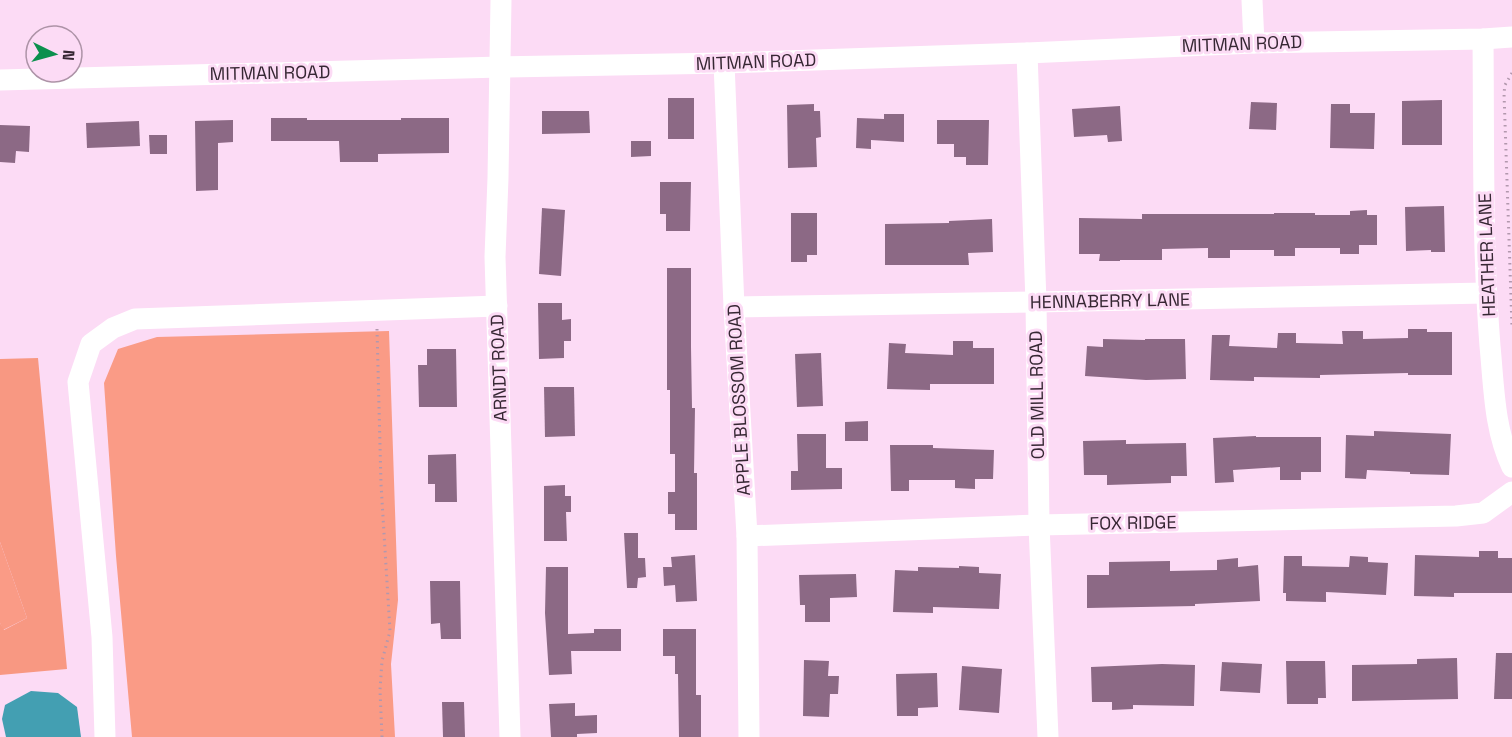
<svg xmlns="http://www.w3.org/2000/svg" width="1512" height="737" font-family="'Space Grotesk',sans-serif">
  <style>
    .green { fill: #fa9b86 }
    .forest { fill: #f89882 }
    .water { fill: #439fb2 }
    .building { fill: #8c6985 }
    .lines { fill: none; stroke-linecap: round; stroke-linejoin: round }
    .path { stroke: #b298ad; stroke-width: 3; stroke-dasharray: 1.5 4.5; stroke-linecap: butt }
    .minor { stroke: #fff; stroke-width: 21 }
    .labels { text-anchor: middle; stroke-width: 6; stroke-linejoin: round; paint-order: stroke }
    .street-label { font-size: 18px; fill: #362733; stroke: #fcdbf5 }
  </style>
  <rect width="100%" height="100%" fill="#fcdbf5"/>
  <g class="green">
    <path d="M 389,331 L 398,600 L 391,664 L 395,737 L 132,737 L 116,556 L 104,383 L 118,349 L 157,337 Z"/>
    <path d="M 0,542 L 27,618 L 3,630 L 0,623 Z"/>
  </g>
  <path class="forest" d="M 38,358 L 67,669 L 0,675 L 0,623 L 4,630 L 27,618 L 0,542 L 0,359 Z"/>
  <path class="water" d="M 31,691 L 58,693 L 77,707 L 81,737 L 6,737 L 2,719 L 5,705 Z"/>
  <g class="building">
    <rect x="668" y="98" width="26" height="41"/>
    <path d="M 1442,100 L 1442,145 L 1402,145 L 1402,101 Z"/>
    <path d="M 1251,102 L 1277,103 L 1276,130 L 1249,129 Z"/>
    <path d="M 814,104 L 814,111 L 820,111 L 821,137 L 816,138 L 817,167 L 788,168 L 787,105 Z"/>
    <path d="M 1331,104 L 1350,104 L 1350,113 L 1375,113 L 1374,149 L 1330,148 Z"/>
    <path d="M 1120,106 L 1122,141 L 1108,142 L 1107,135 L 1074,137 L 1072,109 Z"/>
    <path d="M 542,111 L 589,111 L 590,133 L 542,134 Z"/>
    <path d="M 884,114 L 904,114 L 904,142 L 871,140 L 871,149 L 856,148 L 857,118 L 884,119 Z"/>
    <path d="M 271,118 L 307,118 L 307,120 L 401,120 L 401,118 L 449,118 L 449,153 L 378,154 L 378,162 L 340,162 L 339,141 L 271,141 Z"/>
    <path d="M 233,120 L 233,142 L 218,143 L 218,190 L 196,191 L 195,121 Z"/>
    <path d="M 937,120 L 989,120 L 988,165 L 966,165 L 966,157 L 954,157 L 954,144 L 937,144 Z"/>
    <path d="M 139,121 L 140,146 L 87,148 L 86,123 Z"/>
    <path d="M 0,125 L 30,126 L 29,152 L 16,151 L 15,163 L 0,162 Z"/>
    <path d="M 149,135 L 167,135 L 167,154 L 150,154 Z"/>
    <path d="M 631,141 L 651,141 L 651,156 L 631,157 Z"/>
    <path d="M 660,182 L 691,182 L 690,231 L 666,231 L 666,214 L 660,214 Z"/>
    <path d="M 1444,206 L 1445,252 L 1431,252 L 1431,250 L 1406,251 L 1405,207 Z"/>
    <path d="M 542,208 L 565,210 L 561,276 L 539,274 Z"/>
    <path d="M 1367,210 L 1367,215 L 1377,215 L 1377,245 L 1359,245 L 1359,254 L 1340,254 L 1340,248 L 1295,248 L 1295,256 L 1274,256 L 1274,250 L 1230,250 L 1230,258 L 1208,258 L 1208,248 L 1162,249 L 1162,260 L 1120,260 L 1120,261 L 1099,261 L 1100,254 L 1079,254 L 1079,218 L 1142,219 L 1142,214 L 1274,214 L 1274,213 L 1315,213 L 1315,215 L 1350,215 L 1350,211 Z"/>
    <path d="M 791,213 L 817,213 L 817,255 L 807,255 L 807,262 L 791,262 Z"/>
    <path d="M 992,219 L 993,252 L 968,253 L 969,265 L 885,265 L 885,224 L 949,223 L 949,221 Z"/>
    <path d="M 667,268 L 691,268 L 691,347 L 692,408 L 695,408 L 694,473 L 697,473 L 697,530 L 675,530 L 675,514 L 668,514 L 668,492 L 675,492 L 675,454 L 670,454 L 670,390 L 667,390 Z"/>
    <path d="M 538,303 L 562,303 L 562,320 L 571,319 L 571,341 L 564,341 L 564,358 L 539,359 Z"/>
    <path d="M 1408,329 L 1427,329 L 1427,332 L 1452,332 L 1452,375 L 1408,375 L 1408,373 L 1320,375 L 1320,378 L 1254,377 L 1254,381 L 1210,380 L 1212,335 L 1230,335 L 1229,346 L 1277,348 L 1278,333 L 1296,333 L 1296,343 L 1343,344 L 1342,331 L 1363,331 L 1363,339 L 1408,338 Z"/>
    <path d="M 1103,339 L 1145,340 L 1145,339 L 1185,339 L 1186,379 L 1146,380 L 1085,376 L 1087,346 L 1103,347 Z"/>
    <path d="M 953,341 L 973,341 L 973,348 L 994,348 L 994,384 L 930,384 L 930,390 L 887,389 L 889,343 L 906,344 L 905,353 L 953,355 Z"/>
    <path d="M 427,349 L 456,349 L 457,407 L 419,407 L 418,365 L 427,365 Z"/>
    <path d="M 821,353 L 823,406 L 797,407 L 795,354 Z"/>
    <path d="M 544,387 L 574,387 L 575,436 L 545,437 Z"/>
    <path d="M 868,421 L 868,441 L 845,441 L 845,422 Z"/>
    <path d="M 1374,431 L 1451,434 L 1449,475 L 1410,474 L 1410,472 L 1367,470 L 1366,479 L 1345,478 L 1346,435 L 1374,436 Z"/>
    <path d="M 797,434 L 826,434 L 826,468 L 842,468 L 842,489 L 791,490 L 791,471 L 798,471 Z"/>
    <path d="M 1256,436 L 1256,437 L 1321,437 L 1321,472 L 1301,472 L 1301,480 L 1280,480 L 1280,467 L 1233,470 L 1234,482 L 1215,483 L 1213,438 Z"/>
    <path d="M 1126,440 L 1126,444 L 1186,443 L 1187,476 L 1171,476 L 1171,483 L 1107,485 L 1107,475 L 1084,475 L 1083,441 Z"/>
    <path d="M 890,445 L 933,445 L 933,448 L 994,450 L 993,479 L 975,479 L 975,489 L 955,488 L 955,480 L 909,480 L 909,491 L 891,491 Z"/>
    <path d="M 456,454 L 457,502 L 435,502 L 435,484 L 428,484 L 428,455 Z"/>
    <path d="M 565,485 L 565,496 L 571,496 L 571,512 L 566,512 L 567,541 L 544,541 L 544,486 Z"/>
    <path d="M 624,533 L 638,533 L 638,558 L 645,558 L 646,577 L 638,578 L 637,588 L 627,588 Z"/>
    <path d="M 1479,551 L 1498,551 L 1498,558 L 1512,558 L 1512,593 L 1454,593 L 1454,597 L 1414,596 L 1415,555 L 1479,557 Z"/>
    <path d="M 695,555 L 697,601 L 676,602 L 675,585 L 664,586 L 663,567 L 672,567 L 671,557 Z"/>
    <path d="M 1284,556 L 1302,556 L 1302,566 L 1349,567 L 1350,556 L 1368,557 L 1368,562 L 1388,563 L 1386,595 L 1326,592 L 1326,602 L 1286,601 L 1286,593 L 1283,593 Z"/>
    <path d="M 1238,558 L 1238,567 L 1258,565 L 1260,601 L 1195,604 L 1195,606 L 1087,608 L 1087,575 L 1109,575 L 1109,562 L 1170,561 L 1170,571 L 1217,570 L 1217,560 Z"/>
    <path d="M 959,566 L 979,567 L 979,573 L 1001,574 L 999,609 L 933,607 L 933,613 L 893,612 L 895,570 L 918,571 L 918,567 L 959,568 Z"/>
    <path d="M 546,567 L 568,567 L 568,634 L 594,633 L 594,629 L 621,629 L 621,651 L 571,651 L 572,674 L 549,675 L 545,613 Z"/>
    <path d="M 856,574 L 857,597 L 830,598 L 830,622 L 805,622 L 805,605 L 800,605 L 799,575 Z"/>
    <path d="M 430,581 L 460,581 L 461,639 L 441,639 L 440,623 L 431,624 Z"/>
    <path d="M 663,629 L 696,629 L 696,695 L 701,695 L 701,737 L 679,737 L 678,674 L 675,674 L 675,656 L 663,656 Z"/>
    <path d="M 1496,653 L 1512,653 L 1512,699 L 1494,699 Z"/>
    <path d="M 1457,658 L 1458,699 L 1352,701 L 1352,665 L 1417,664 L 1417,659 Z"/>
    <path d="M 804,660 L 829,661 L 828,676 L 839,676 L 838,694 L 830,694 L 829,717 L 803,716 Z"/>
    <path d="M 1286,661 L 1325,661 L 1326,698 L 1318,698 L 1318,704 L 1287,704 Z"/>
    <path d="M 1222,662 L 1262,664 L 1260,693 L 1220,691 Z"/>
    <path d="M 1162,664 L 1195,665 L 1194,706 L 1133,705 L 1133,709 L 1112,710 L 1112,702 L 1092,702 L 1091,667 Z"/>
    <path d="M 962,666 L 1002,669 L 999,713 L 959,710 Z"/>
    <path d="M 937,673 L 938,707 L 918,708 L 918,716 L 897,716 L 896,674 Z"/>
    <path d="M 442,702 L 464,702 L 465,737 L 443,737 Z"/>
    <path d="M 575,703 L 575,716 L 597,715 L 597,733 L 577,734 L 577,737 L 551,737 L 549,704 Z"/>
  </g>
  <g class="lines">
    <g class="path">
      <path d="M 1512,73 L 1505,85 L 1504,93 L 1512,327"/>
      <path d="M 377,329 L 381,484 L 390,631 L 382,661 L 380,690 L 382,737"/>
    </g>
    <g class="minor">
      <path d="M 501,0 L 498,178 L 495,257 L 510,737"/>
      <path d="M 1252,0 L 1254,43"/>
      <path d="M 1483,39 C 1484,142 1482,244 1490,346 C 1494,387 1494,429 1512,467"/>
      <path d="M 1027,53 L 1036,302 L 1039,525 L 1048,737"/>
      <path d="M 724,63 L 734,307 L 747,536 L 749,737"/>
      <path d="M 0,80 L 501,67 L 724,63 L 1027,53 L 1254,43 L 1483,39 L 1512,37"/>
      <path d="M 734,307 L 1036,302 L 1486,293"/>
      <path d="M 747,536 L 1039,525 L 1456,516 L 1483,513 L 1512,492"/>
      <path d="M 105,737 L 102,637 L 78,382 L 91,344 L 113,328 L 135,319 L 497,306"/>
    </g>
  </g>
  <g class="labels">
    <g class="street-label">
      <text transform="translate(1242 44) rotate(-2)" y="6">MITMAN ROAD</text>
      <text transform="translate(756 62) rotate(-2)" y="6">MITMAN ROAD</text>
      <text transform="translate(270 73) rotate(-1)" y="6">MITMAN ROAD</text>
      <text transform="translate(1487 255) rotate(-92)" y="6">HEATHER LANE</text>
      <text transform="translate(1110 301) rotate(-1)" y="6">HENNABERRY LANE</text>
      <text transform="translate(499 368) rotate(-92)" y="6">ARNDT ROAD</text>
      <text transform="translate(1037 395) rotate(-91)" y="6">OLD MILL ROAD</text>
      <text transform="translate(739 400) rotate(-93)" y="6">APPLE BLOSSOM ROAD</text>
      <text transform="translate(1133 523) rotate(-1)" y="6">FOX RIDGE</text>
    </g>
  </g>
  <g transform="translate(54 54) rotate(95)"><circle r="28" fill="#fcdbf5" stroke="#ad93a7" stroke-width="1.5"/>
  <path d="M0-4.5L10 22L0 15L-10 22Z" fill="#0c904e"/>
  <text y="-9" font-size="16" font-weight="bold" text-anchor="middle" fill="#362733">N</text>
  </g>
</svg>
